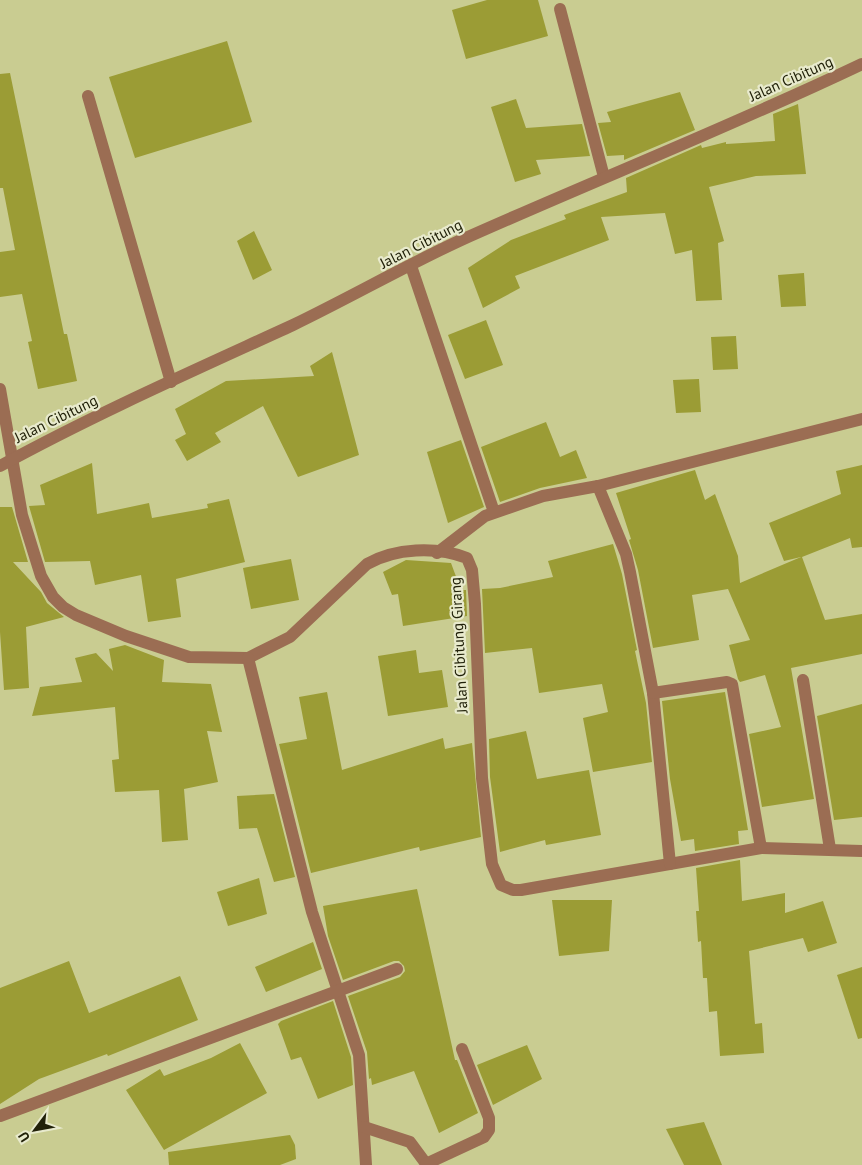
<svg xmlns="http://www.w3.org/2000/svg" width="862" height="1165" font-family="'PT Sans',sans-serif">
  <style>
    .building { fill: #9b9c35 }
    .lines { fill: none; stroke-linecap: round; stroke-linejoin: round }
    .minor { stroke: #9b6d53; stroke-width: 12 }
    .labels { text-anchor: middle; stroke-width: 4.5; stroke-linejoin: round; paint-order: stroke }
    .street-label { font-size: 15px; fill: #212109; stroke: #e8eacd }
  </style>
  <rect width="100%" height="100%" fill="#c9cc91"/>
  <g class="building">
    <path d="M 487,0 L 538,0 L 548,36 L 466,59 L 452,10 Z"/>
    <path d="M 227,41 L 252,122 L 135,158 L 109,77 Z"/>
    <path d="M 10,73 L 64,334 L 67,334 L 77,381 L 38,389 L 28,342 L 32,341 L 22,294 L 0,297 L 0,252 L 15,250 L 3,188 L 0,188 L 0,74 Z"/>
    <path d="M 680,92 L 695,130 L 624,160 L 624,155 L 607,156 L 598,123 L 611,122 L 607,112 Z"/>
    <path d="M 516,99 L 526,128 L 582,124 L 590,156 L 536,160 L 541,174 L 515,182 L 491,107 Z"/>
    <path d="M 798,104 L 806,174 L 756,176 L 709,187 L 724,241 L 718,243 L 722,300 L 696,301 L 692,250 L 675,254 L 665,213 L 601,217 L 609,240 L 515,276 L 520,288 L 483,308 L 468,268 L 511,240 L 566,219 L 564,215 L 627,192 L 626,178 L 701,145 L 702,148 L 726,142 L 726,144 L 775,141 L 773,114 Z"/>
    <path d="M 254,231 L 272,270 L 253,280 L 237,241 Z"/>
    <path d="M 804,273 L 806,306 L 781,307 L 778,275 Z"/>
    <path d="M 486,320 L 503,365 L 465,379 L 448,335 Z"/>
    <path d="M 736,336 L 738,369 L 713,370 L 711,337 Z"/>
    <path d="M 332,352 L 359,455 L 298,477 L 263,406 L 215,433 L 221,442 L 187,461 L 175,440 L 186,434 L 175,409 L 226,381 L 314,376 L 310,366 Z"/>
    <path d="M 699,379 L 701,412 L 676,413 L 673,380 Z"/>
    <path d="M 546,422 L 560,457 L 576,450 L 587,478 L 540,488 L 500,502 L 481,447 Z"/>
    <path d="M 461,440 L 484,507 L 448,523 L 427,452 Z"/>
    <path d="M 92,463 L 97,514 L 149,503 L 152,518 L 208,508 L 207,504 L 229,499 L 245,562 L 176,579 L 181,617 L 148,622 L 141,575 L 95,585 L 90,561 L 45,562 L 29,506 L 45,505 L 40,485 Z"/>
    <path d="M 862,465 L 862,547 L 852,548 L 850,538 L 802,557 L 825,620 L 862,614 L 862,654 L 791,668 L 814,799 L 762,807 L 749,734 L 781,727 L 765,675 L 740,682 L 738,679 L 729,645 L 750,640 L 728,589 L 692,595 L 699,640 L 653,648 L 638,570 L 629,540 L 631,539 L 616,493 L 695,470 L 705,500 L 715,494 L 738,556 L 740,583 L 801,557 L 784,561 L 769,523 L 841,494 L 836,471 Z"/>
    <path d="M 0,507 L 12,507 L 28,562 L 13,562 L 41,592 L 47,603 L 64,617 L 26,627 L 29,688 L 4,690 L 0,632 Z"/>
    <path d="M 613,544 L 622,574 L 637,650 L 635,651 L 646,703 L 652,762 L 593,772 L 583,718 L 608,712 L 602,684 L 539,693 L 532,648 L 485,653 L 482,589 L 500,588 L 553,577 L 548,561 Z"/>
    <path d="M 291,559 L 299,600 L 251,609 L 243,568 Z"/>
    <path d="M 406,560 L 451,563 L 461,590 L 466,590 L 467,616 L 403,626 L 398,594 L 392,595 L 383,572 Z"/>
    <path d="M 125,645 L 164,660 L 162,682 L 211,684 L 222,732 L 207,731 L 218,782 L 184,789 L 188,840 L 162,842 L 159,790 L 115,792 L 112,760 L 119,759 L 115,707 L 32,716 L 40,687 L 82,682 L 75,658 L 96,653 L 113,671 L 109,649 Z"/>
    <path d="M 416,650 L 419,673 L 442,670 L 448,707 L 388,716 L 378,656 Z"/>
    <path d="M 327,692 L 342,770 L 443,738 L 445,749 L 472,743 L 481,837 L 420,851 L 419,847 L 311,873 L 279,744 L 307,739 L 299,697 Z"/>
    <path d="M 725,692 L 748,830 L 738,831 L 739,844 L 695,851 L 694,839 L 681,841 L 670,779 L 662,701 Z"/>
    <path d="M 862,704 L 862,817 L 834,820 L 817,716 Z"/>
    <path d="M 526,731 L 537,779 L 589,770 L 601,835 L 546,845 L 545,840 L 500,852 L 490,777 L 489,739 Z"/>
    <path d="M 274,794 L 295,877 L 274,882 L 257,828 L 239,829 L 237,796 Z"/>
    <path d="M 740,860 L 742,901 L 785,893 L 785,913 L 823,901 L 837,943 L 808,952 L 803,938 L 749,951 L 755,1024 L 762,1023 L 764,1053 L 720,1056 L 717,1011 L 709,1012 L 707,978 L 703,978 L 701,941 L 698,942 L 696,911 L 699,911 L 696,868 Z"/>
    <path d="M 259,878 L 267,914 L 228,926 L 217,892 Z"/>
    <path d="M 417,889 L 455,1060 L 457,1060 L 478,1113 L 439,1133 L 414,1071 L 372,1085 L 371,1078 L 369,1079 L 367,1052 L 348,996 L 400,977 L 405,971 L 404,966 L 399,961 L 394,961 L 343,980 L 328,936 L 323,906 Z"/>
    <path d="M 552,900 L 612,900 L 609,951 L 559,956 Z"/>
    <path d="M 313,942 L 322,969 L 266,992 L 255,967 Z"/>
    <path d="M 69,961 L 89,1013 L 180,976 L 198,1020 L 108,1056 L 107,1054 L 39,1079 L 0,1104 L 0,988 Z"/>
    <path d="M 862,967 L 862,1038 L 858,1039 L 837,975 Z"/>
    <path d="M 333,1001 L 351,1057 L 353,1085 L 318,1099 L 301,1057 L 291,1060 L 278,1024 L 281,1021 Z"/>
    <path d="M 240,1043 L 267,1093 L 164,1150 L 126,1090 L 160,1069 L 164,1076 L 211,1058 Z"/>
    <path d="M 527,1045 L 542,1079 L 493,1105 L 477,1065 Z"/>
    <path d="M 704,1122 L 722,1165 L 684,1165 L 666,1129 Z"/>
    <path d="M 290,1135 L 295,1145 L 296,1159 L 280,1165 L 169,1165 L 168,1152 Z"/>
  </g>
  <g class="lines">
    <g class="minor">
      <path d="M 560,9 L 604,177"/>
      <path d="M 88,96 L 171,382"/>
      <path d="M 411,266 L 494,512"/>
      <path d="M 0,389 L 22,515 L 41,576 L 53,597 L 63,607 L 76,615 L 126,636 L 189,657 L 248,658 L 290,637 L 367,564 C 395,548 436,546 467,558 L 472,570 L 475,604 L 482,778 L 492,864 L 501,885 L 513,890 L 521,890 L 761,848 L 862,851"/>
      <path d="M 0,466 C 95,414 195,370 293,325 C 349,298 403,267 459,241 C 593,181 730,127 862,64"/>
      <path d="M 598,486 L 626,554 L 630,572 L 653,693 L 670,864"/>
      <path d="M 437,553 L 485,516 L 543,496 L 598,486 L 862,419"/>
      <path d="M 248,658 L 312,912 L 359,1055 L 366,1165"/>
      <path d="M 803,680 L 830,849"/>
      <path d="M 653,693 L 727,682 L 732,684 L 761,848"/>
      <path d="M 0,1116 L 397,969"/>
      <path d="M 364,1127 L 410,1142 L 427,1165"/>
      <path d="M 426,1164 L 484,1137 L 489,1130 L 489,1118 L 462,1049"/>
    </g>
  </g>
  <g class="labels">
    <g class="street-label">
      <text transform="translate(791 79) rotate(-24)" y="5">Jalan Cibitung</text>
      <text transform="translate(421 244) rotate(-27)" y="5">Jalan Cibitung</text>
      <text transform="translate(56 419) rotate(-26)" y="5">Jalan Cibitung</text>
      <text transform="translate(459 645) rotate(-93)" y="5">Jalan Cibitung Girang</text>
    </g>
  </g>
  <g transform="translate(35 1130) rotate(238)" stroke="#e8eacd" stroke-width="4" paint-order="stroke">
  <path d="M0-4L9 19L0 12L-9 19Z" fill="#212109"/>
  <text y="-8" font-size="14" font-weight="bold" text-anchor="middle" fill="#212109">U</text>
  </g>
</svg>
